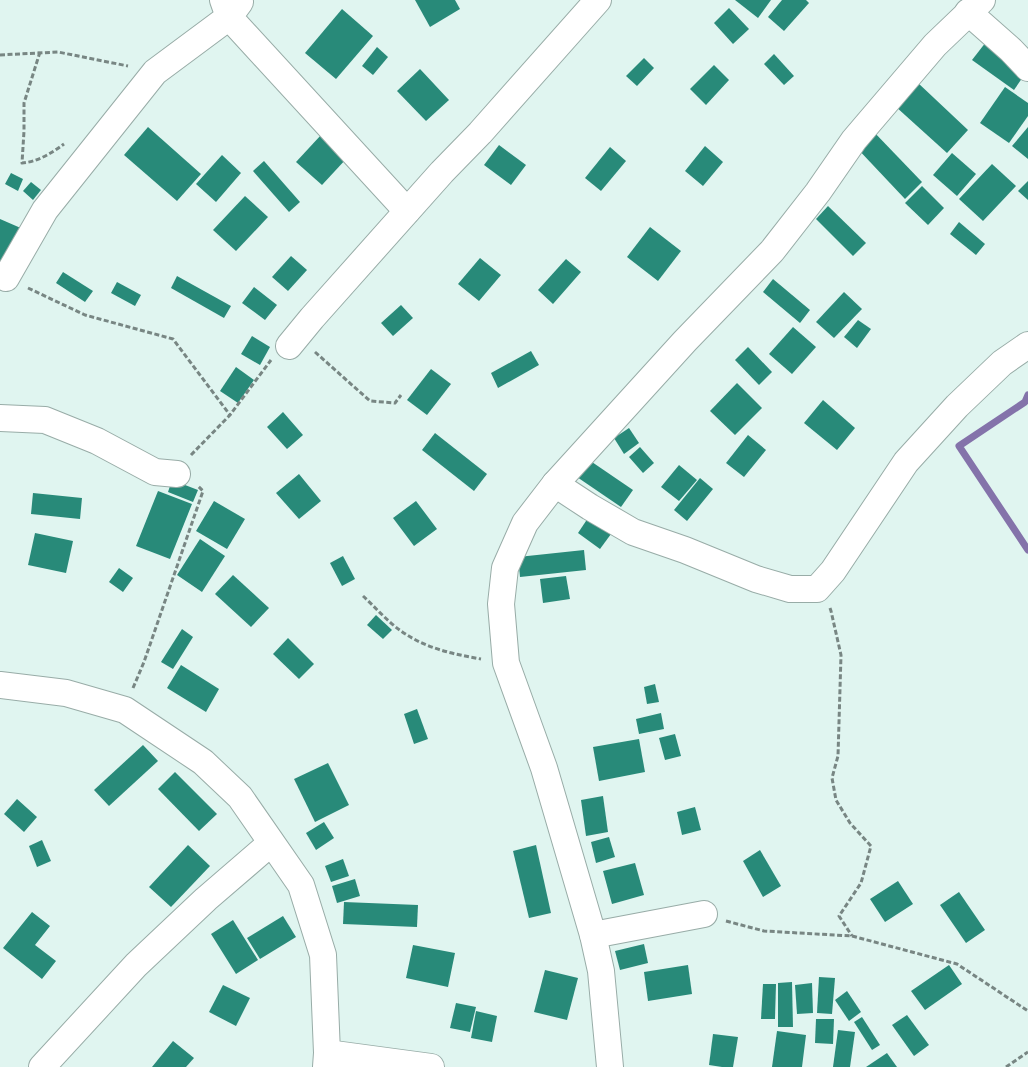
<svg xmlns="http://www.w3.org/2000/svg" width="1028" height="1067" font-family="'DejaVu Sans',sans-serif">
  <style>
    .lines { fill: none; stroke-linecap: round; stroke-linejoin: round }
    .stream { stroke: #8473aa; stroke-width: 7 }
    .building { fill: #288a79 }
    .minor-casing { stroke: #98aca7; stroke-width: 28 }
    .path { stroke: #788683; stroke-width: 3; stroke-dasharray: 5 2.5; stroke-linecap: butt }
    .minor { stroke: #fff; stroke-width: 26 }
  </style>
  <rect width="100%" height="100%" fill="#e0f5f0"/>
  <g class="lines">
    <path class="stream" d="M 1028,395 L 1025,402 L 959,446 L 1028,550"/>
  </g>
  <g class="building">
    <path d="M 415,0 L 455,0 L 460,9 L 430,27 Z"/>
    <path d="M 735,0 L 771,0 L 758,18 Z"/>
    <path d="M 782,0 L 806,0 L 809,3 L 784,31 L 768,17 Z"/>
    <path d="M 729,8 L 749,29 L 733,44 L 714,23 Z"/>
    <path d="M 342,9 L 373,36 L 336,79 L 305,53 Z"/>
    <path d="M 986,42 L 1027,71 L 1014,90 L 972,60 Z"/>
    <path d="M 377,47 L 388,57 L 373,75 L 362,66 Z"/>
    <path d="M 774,54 L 794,76 L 784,85 L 764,64 Z"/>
    <path d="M 644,58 L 654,68 L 637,86 L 626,76 Z"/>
    <path d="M 714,65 L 729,80 L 706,105 L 690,89 Z"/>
    <path d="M 420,69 L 449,100 L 426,121 L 397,91 Z"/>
    <path d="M 917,82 L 968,130 L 947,153 L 895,106 Z"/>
    <path d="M 1005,87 L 1028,103 L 1028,116 L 1009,143 L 980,123 Z"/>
    <path d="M 148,127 L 201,174 L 177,201 L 124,155 Z"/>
    <path d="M 1028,127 L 1028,159 L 1012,146 Z"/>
    <path d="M 872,130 L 922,182 L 905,199 L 855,146 Z"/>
    <path d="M 321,135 L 347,158 L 322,185 L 296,162 Z"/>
    <path d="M 499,145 L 526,165 L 511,185 L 484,165 Z"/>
    <path d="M 705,146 L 723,162 L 703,186 L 685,171 Z"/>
    <path d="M 610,147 L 626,161 L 601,191 L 585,178 Z"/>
    <path d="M 952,153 L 976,174 L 957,196 L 933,175 Z"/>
    <path d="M 222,155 L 241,173 L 216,202 L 196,184 Z"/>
    <path d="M 264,161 L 300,202 L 289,212 L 253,171 Z"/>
    <path d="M 992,164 L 1016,186 L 983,221 L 959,199 Z"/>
    <path d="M 11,173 L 23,179 L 18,191 L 5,184 Z"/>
    <path d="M 1028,181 L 1028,200 L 1018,191 Z"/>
    <path d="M 31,182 L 41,190 L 33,200 L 23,191 Z"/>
    <path d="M 922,186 L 944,208 L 928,225 L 905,203 Z"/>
    <path d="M 245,196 L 268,217 L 236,251 L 213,230 Z"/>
    <path d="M 828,206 L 866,243 L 853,256 L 816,219 Z"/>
    <path d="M 0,219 L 23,229 L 7,263 L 0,260 Z"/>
    <path d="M 959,222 L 985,244 L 976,255 L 950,234 Z"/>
    <path d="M 650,227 L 681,251 L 658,281 L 627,257 Z"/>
    <path d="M 291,256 L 307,270 L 288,291 L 272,277 Z"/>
    <path d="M 480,258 L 501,275 L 479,301 L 458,284 Z"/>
    <path d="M 566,259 L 581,272 L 553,304 L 538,290 Z"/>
    <path d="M 63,272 L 93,291 L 85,302 L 56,283 Z"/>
    <path d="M 177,276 L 231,306 L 224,318 L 171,288 Z"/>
    <path d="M 773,279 L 810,310 L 800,323 L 763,292 Z"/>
    <path d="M 117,282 L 141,295 L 135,306 L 111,293 Z"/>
    <path d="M 254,287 L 277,305 L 265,320 L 242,303 Z"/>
    <path d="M 844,292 L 862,309 L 834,338 L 816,322 Z"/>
    <path d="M 401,305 L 413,318 L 393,336 L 381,323 Z"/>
    <path d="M 858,320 L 871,329 L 857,348 L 844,337 Z"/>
    <path d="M 793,327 L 816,347 L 792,374 L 769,354 Z"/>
    <path d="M 252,336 L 270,347 L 260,365 L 241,354 Z"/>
    <path d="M 748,347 L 772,372 L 759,385 L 735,360 Z"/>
    <path d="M 531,351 L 539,365 L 498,388 L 491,373 Z"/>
    <path d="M 236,367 L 254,380 L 238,403 L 220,391 Z"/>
    <path d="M 431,369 L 451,384 L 427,415 L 407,400 Z"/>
    <path d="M 737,383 L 762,408 L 735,435 L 710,411 Z"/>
    <path d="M 823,400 L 855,428 L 837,450 L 804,423 Z"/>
    <path d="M 283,412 L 303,435 L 287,449 L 267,427 Z"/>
    <path d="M 629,428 L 639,443 L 624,454 L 614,438 Z"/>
    <path d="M 435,433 L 487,474 L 474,491 L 422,450 Z"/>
    <path d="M 748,435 L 766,450 L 744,477 L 726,463 Z"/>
    <path d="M 640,447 L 654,463 L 643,473 L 629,457 Z"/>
    <path d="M 589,460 L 633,490 L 621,507 L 577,477 Z"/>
    <path d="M 679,465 L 697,480 L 679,501 L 661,487 Z"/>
    <path d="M 299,474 L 321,501 L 299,519 L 276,493 Z"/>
    <path d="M 700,478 L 713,489 L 687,521 L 674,510 Z"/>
    <path d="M 172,480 L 198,490 L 193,502 L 168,492 Z"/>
    <path d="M 158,491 L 192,504 L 170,559 L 136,546 Z"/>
    <path d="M 33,493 L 82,498 L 80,519 L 31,514 Z"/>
    <path d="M 214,501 L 245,519 L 227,549 L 196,531 Z"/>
    <path d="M 416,501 L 437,529 L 414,546 L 393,518 Z"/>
    <path d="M 588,518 L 611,534 L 600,549 L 578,533 Z"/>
    <path d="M 35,533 L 73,541 L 66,573 L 28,565 Z"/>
    <path d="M 200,539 L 225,556 L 202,592 L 177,575 Z"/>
    <path d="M 584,550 L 586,570 L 520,577 L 518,557 Z"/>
    <path d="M 343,556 L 355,579 L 342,586 L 330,563 Z"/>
    <path d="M 119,568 L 133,578 L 123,592 L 109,582 Z"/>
    <path d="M 233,575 L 269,608 L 251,627 L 215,594 Z"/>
    <path d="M 566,576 L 570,599 L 543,603 L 540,579 Z"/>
    <path d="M 376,615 L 392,630 L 383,639 L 367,625 Z"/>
    <path d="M 182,629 L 193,637 L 173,669 L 161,662 Z"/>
    <path d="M 288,638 L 314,664 L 299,679 L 273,654 Z"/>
    <path d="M 181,665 L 219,689 L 206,712 L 167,688 Z"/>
    <path d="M 655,684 L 659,702 L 647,704 L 644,687 Z"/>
    <path d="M 417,709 L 428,739 L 414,744 L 404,714 Z"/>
    <path d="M 661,713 L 664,729 L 639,734 L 636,719 Z"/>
    <path d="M 675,734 L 681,756 L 665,760 L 659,738 Z"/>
    <path d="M 639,739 L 645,772 L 599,781 L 593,747 Z"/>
    <path d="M 143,745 L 158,761 L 109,806 L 94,790 Z"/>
    <path d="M 328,763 L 349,805 L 315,822 L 294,779 Z"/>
    <path d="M 175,772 L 217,814 L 199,831 L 158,789 Z"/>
    <path d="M 603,796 L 608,832 L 586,836 L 581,800 Z"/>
    <path d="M 17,799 L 37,817 L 24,832 L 4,814 Z"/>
    <path d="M 695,807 L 701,830 L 682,835 L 677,812 Z"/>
    <path d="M 324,822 L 334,838 L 316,850 L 306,833 Z"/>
    <path d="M 609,837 L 615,857 L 596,863 L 591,842 Z"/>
    <path d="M 42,840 L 51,861 L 37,867 L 29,846 Z"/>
    <path d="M 188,845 L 210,866 L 171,907 L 149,887 Z"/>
    <path d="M 536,845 L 551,913 L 529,918 L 513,851 Z"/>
    <path d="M 760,850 L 781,886 L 763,897 L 743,861 Z"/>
    <path d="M 343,859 L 349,876 L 331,882 L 325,866 Z"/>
    <path d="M 635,863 L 644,895 L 612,904 L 603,871 Z"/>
    <path d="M 355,879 L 360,896 L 337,903 L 332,886 Z"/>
    <path d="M 898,881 L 913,904 L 885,922 L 870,899 Z"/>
    <path d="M 959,892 L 985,930 L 966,943 L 940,905 Z"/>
    <path d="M 344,902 L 418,905 L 417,927 L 343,924 Z"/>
    <path d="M 32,912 L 50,926 L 35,945 L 56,961 L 42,979 L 3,948 Z"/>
    <path d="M 283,916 L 296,937 L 260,959 L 247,938 Z"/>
    <path d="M 233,920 L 258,960 L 236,974 L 211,934 Z"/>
    <path d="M 644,944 L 648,963 L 620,970 L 615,951 Z"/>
    <path d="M 413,945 L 455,953 L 448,987 L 406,978 Z"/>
    <path d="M 688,965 L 692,994 L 648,1001 L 644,972 Z"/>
    <path d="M 949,965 L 962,984 L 925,1010 L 911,991 Z"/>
    <path d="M 545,970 L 578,978 L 567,1020 L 534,1012 Z"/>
    <path d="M 819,977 L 835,978 L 832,1014 L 817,1013 Z"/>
    <path d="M 792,982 L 793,1027 L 778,1027 L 778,983 Z"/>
    <path d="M 812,983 L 813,1013 L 797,1014 L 795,985 Z"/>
    <path d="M 763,984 L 776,984 L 775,1019 L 761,1019 Z"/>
    <path d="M 223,985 L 250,998 L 236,1026 L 209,1012 Z"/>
    <path d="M 847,991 L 861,1012 L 849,1021 L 835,1000 Z"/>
    <path d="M 456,1003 L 476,1007 L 470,1032 L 450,1028 Z"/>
    <path d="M 476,1011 L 497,1016 L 492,1042 L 471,1038 Z"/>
    <path d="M 907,1015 L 929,1045 L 914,1056 L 892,1025 Z"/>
    <path d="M 862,1017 L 880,1045 L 872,1050 L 854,1022 Z"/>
    <path d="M 816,1019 L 834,1019 L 833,1044 L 815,1043 Z"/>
    <path d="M 838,1030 L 855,1032 L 850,1067 L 833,1067 Z"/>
    <path d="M 777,1031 L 806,1035 L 802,1067 L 772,1067 Z"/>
    <path d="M 713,1034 L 738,1037 L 733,1067 L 722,1067 L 709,1065 Z"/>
    <path d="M 173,1041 L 194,1058 L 186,1067 L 152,1067 Z"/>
    <path d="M 887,1053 L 897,1067 L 866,1067 Z"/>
  </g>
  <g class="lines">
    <g class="minor-casing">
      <g id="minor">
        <path d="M 240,2 L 229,17 L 407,211"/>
        <path d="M 968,12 L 1011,50 L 1028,68"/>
        <path d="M 6,278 L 45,210 L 155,72 L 229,17 L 223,0"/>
        <path d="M 289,346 L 312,318 L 442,172 L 480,133 L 598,0"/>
        <path d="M 0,418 L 45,420 L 97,441 L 155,472 L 177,474"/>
        <path d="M 555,484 L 590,507 L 633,532 L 685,550 L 756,579 L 790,589 L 817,589 L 833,571 L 906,462 L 957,406 L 1002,363 L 1028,345"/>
        <path d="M 0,685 L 66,693 L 125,710 L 203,762 L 240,797 L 301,885 L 323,955 L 327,1053 L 326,1067"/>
        <path d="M 593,935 L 704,914"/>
        <path d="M 327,1053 L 431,1067"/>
        <path d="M 42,1067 L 136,965 L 206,899 L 271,843"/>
        <path d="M 610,1067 L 601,971 L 593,935 L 544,768 L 506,663 L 501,604 L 505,568 L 525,523 L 555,484 L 685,341 L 772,251 L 818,192 L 854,140 L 935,45 L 982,0"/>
      </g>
    </g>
    <g class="path">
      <path d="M 40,52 L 24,103 L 24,131 L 22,163 C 37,162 52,153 64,144"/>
      <path d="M 0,55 L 58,52 L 128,66"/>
      <path d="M 28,288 L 85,315 L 173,339 L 230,415"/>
      <path d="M 315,352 L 370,401 L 395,403 L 401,395"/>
      <path d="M 191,455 L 230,415 L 271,360"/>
      <path d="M 363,596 C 375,607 388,622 401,631 C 425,648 452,654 481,659"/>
      <path d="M 830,608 L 831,611 L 841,655 L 838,756 L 832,778 L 836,800 L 850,823 L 871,846 L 861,883 L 839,916 L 852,936"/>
      <path d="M 133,688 L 144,662 L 203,491 L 198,486"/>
      <path d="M 726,921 L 764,931 L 852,936 L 957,964 L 1028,1011"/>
      <path d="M 1006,1067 L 1028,1052"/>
    </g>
    <use href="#minor" class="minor"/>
  </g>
</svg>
